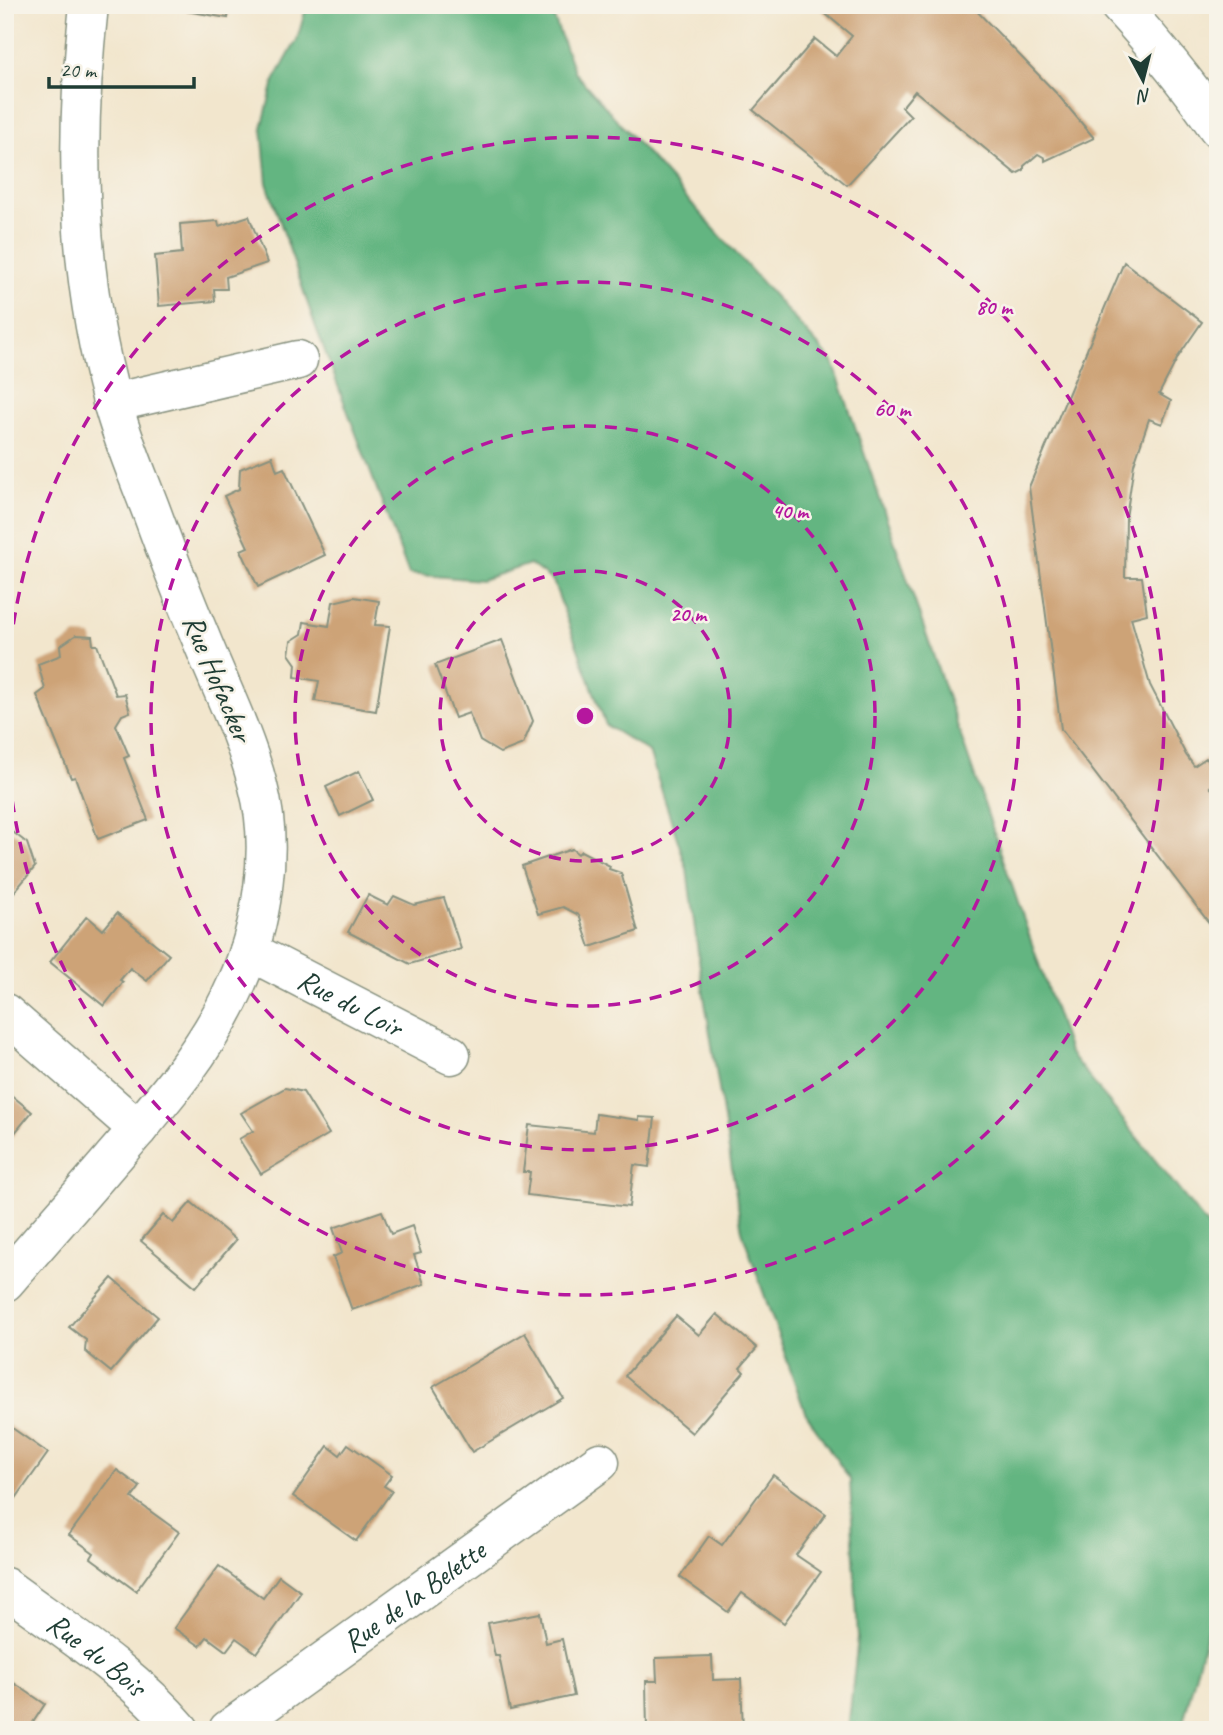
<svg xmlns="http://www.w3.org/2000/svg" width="1223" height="1735" font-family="Caveat,sans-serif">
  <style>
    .forest { fill: #64b581; stroke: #42795a; stroke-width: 2 }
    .building { fill: #cda377 }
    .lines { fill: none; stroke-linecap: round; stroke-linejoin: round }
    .minor-casing { stroke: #889280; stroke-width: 41 }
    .minor { stroke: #fff; stroke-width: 38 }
    .ring { fill: none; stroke: #b5179e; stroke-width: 3.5; stroke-dasharray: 12 9 }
    .labels { text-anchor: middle; stroke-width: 5; stroke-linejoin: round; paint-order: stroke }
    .street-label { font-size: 30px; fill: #1f3d34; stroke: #f7f3e8 }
    .centre { fill: #b5179e; stroke: #f7f3e8; stroke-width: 3.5 }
    .ring-label { font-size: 21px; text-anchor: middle; font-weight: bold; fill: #b5179e; stroke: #f7f3e8; stroke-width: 5; stroke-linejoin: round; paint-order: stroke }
  </style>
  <rect width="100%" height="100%" fill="#f7f3e8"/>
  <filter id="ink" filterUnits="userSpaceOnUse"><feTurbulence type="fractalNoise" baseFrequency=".0143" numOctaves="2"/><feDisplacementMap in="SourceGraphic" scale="14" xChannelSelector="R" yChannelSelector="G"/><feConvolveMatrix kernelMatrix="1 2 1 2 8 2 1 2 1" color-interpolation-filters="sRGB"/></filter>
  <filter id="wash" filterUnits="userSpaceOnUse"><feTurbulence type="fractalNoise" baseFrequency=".00686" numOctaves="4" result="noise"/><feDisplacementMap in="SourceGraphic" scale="28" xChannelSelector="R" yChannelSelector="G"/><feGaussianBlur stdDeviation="1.57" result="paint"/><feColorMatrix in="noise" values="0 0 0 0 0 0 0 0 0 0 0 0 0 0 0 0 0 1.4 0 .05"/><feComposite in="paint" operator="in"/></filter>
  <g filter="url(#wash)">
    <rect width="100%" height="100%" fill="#f2e6cd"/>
    <path class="forest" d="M 307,5 L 549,5 L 575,73 L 833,362 L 1069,1052 L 1218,1239 L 1218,1611 L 1209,1623 L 1181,1730 L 848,1730 L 858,1637 L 850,1480 L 805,1412 L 742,1231 L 703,990 L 687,869 L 649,752 L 606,725 L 553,581 L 530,564 L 481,580 L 409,574 L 315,325 L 267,183 L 262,128 L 274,81 L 297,40 Z"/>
    <g id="blocks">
      <g class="building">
        <path d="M 169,5 L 230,5 L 228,18 L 168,8 Z"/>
        <path d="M 815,5 L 971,5 L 1058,95 L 1094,138 L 1045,161 L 1045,158 L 1038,154 L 1024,166 L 1024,170 L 1016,174 L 915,91 L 902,107 L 911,116 L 847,185 L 753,110 L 815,39 L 836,56 L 852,36 Z"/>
        <path d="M 249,216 L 267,263 L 226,277 L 227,289 L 214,289 L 215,301 L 159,306 L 155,256 L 182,253 L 180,224 L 218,221 L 219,226 Z"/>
        <path d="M 1124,262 L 1202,322 L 1178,357 L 1159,394 L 1171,401 L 1162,424 L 1149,419 L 1134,464 L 1126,518 L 1125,577 L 1142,577 L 1147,614 L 1131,618 L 1150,685 L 1186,755 L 1194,766 L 1206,758 L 1218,773 L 1218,780 L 1210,787 L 1218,795 L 1218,913 L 1210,924 L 1061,729 L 1029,487 Z"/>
        <path d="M 272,456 L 277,471 L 284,468 L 325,555 L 258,587 L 241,550 L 248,547 L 224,496 L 239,489 L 240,469 Z"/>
        <path d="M 354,597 L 379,601 L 375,625 L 390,626 L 376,711 L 315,701 L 319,681 L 295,677 L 296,664 L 289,654 L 291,641 L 302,634 L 304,622 L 329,626 L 333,602 Z"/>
        <path d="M 76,635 L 92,636 L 93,645 L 97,645 L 116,695 L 125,694 L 130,712 L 122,715 L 116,725 L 129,756 L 124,758 L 148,820 L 98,839 L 75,777 L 71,778 L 37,695 L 45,689 L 38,664 L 61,655 L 60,646 Z"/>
        <path d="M 502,640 L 533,721 L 523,744 L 500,753 L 480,741 L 469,713 L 455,718 L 435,665 Z"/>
        <path d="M 359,771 L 373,800 L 340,816 L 326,787 Z"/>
        <path d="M 5,826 L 27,843 L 35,867 L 5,903 Z"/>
        <path d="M 572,849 L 578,854 L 581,851 L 610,866 L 609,869 L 621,873 L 638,931 L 590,947 L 579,915 L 563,907 L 538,914 L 522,866 Z"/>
        <path d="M 368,895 L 388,905 L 394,896 L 414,905 L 444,898 L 461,949 L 410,964 L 348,932 Z"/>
        <path d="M 117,913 L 169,955 L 147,981 L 130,968 L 120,980 L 123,982 L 104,1006 L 50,962 L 87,916 L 103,930 Z"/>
        <path d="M 285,1088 L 303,1092 L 329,1134 L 261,1174 L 239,1139 L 253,1131 L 241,1113 Z"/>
        <path d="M 5,1090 L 32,1112 L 5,1145 Z"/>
        <path d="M 596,1114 L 639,1120 L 639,1117 L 655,1118 L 649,1167 L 634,1165 L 629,1207 L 527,1195 L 530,1172 L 523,1172 L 529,1125 L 594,1132 Z"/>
        <path d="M 191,1202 L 236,1240 L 196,1287 L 141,1241 L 163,1215 L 173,1223 Z"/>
        <path d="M 382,1211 L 391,1234 L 412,1226 L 421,1253 L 414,1255 L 424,1284 L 352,1310 L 333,1257 L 342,1253 L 333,1228 Z"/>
        <path d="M 112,1278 L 158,1317 L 111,1372 L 85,1351 L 86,1340 L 69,1327 Z"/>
        <path d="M 717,1314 L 757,1348 L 740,1368 L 744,1372 L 692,1433 L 625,1376 L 676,1316 L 699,1335 Z"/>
        <path d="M 525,1333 L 563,1398 L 472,1452 L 433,1387 Z"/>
        <path d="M 5,1423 L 48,1453 L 9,1508 L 5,1505 Z"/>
        <path d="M 348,1444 L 392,1475 L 384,1486 L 392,1491 L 356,1541 L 293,1496 L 328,1446 L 340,1455 Z"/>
        <path d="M 117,1470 L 140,1487 L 132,1498 L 179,1532 L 136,1591 L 91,1558 L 94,1553 L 69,1535 Z"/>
        <path d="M 773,1475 L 826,1514 L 796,1555 L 821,1572 L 784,1623 L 742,1593 L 728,1612 L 680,1577 L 709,1536 L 722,1545 Z"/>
        <path d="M 219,1566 L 263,1598 L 279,1576 L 301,1592 L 257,1653 L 236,1638 L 226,1651 L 207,1637 L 200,1646 L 174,1628 Z"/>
        <path d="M 540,1613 L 546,1643 L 562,1639 L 574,1696 L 510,1710 L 499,1656 L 495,1656 L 488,1623 Z"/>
        <path d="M 712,1656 L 713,1680 L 741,1679 L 743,1730 L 647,1730 L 646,1681 L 657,1681 L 656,1658 Z"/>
        <path d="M 5,1677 L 45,1704 L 28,1730 L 5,1730 Z"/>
      </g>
    </g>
  </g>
  <g filter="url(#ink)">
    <use href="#blocks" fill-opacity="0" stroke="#889280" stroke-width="2"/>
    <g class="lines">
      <g class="minor-casing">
        <g id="minor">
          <path d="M 1119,5 C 1155,44 1188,84 1218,128"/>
          <path d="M 112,403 L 298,360"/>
          <path id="s1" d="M 249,951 L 451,1055"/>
          <path d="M 5,1013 L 138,1129"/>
          <path d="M 5,1282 C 40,1241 76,1201 111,1160 C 158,1106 207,1051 236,985 C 262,927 275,848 258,786 C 245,735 220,686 200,636 C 183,596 167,554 152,513 C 138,476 122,439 112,401 C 76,271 74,138 89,5"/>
          <path id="s2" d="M 5,1587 C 65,1631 132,1673 180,1730"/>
          <path id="s3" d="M 228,1730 L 600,1462"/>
        </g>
      </g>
      <use href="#minor" class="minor"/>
    </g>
  </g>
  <g class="ring">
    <circle cx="585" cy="716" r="145"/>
    <circle cx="585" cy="716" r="290"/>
    <circle cx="585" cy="716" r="434"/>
    <circle cx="585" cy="716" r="579"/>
  </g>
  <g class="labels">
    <g class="street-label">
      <text transform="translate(218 678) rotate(67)" y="10">Rue Hofacker</text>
      <text dy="10" stroke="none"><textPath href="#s1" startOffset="114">Rue du Loir</textPath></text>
      <text dy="10" stroke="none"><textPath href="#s3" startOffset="229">Rue de la Belette</textPath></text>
      <text dy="10" stroke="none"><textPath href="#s2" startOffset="114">Rue du Bois</textPath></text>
    </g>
  </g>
  <circle cx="585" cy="716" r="10" class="centre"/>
  <g class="ring-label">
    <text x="994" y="314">80 m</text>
    <text x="892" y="416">60 m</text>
    <text x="790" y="518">40 m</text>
    <text x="688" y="621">20 m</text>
  </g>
  <rect width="1223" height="1735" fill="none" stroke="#f7f3e8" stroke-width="28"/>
  <g transform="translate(1143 80) rotate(173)" stroke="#f7f3e8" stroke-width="5" paint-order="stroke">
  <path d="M0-5L12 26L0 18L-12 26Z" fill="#1f3d34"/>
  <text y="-10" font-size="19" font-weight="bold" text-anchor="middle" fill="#1f3d34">N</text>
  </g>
  <path d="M49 77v10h145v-10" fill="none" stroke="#1f3d34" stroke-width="3.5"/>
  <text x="60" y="77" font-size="21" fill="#1f3d34" stroke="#f7f3e8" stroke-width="5" paint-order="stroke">20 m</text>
</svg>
